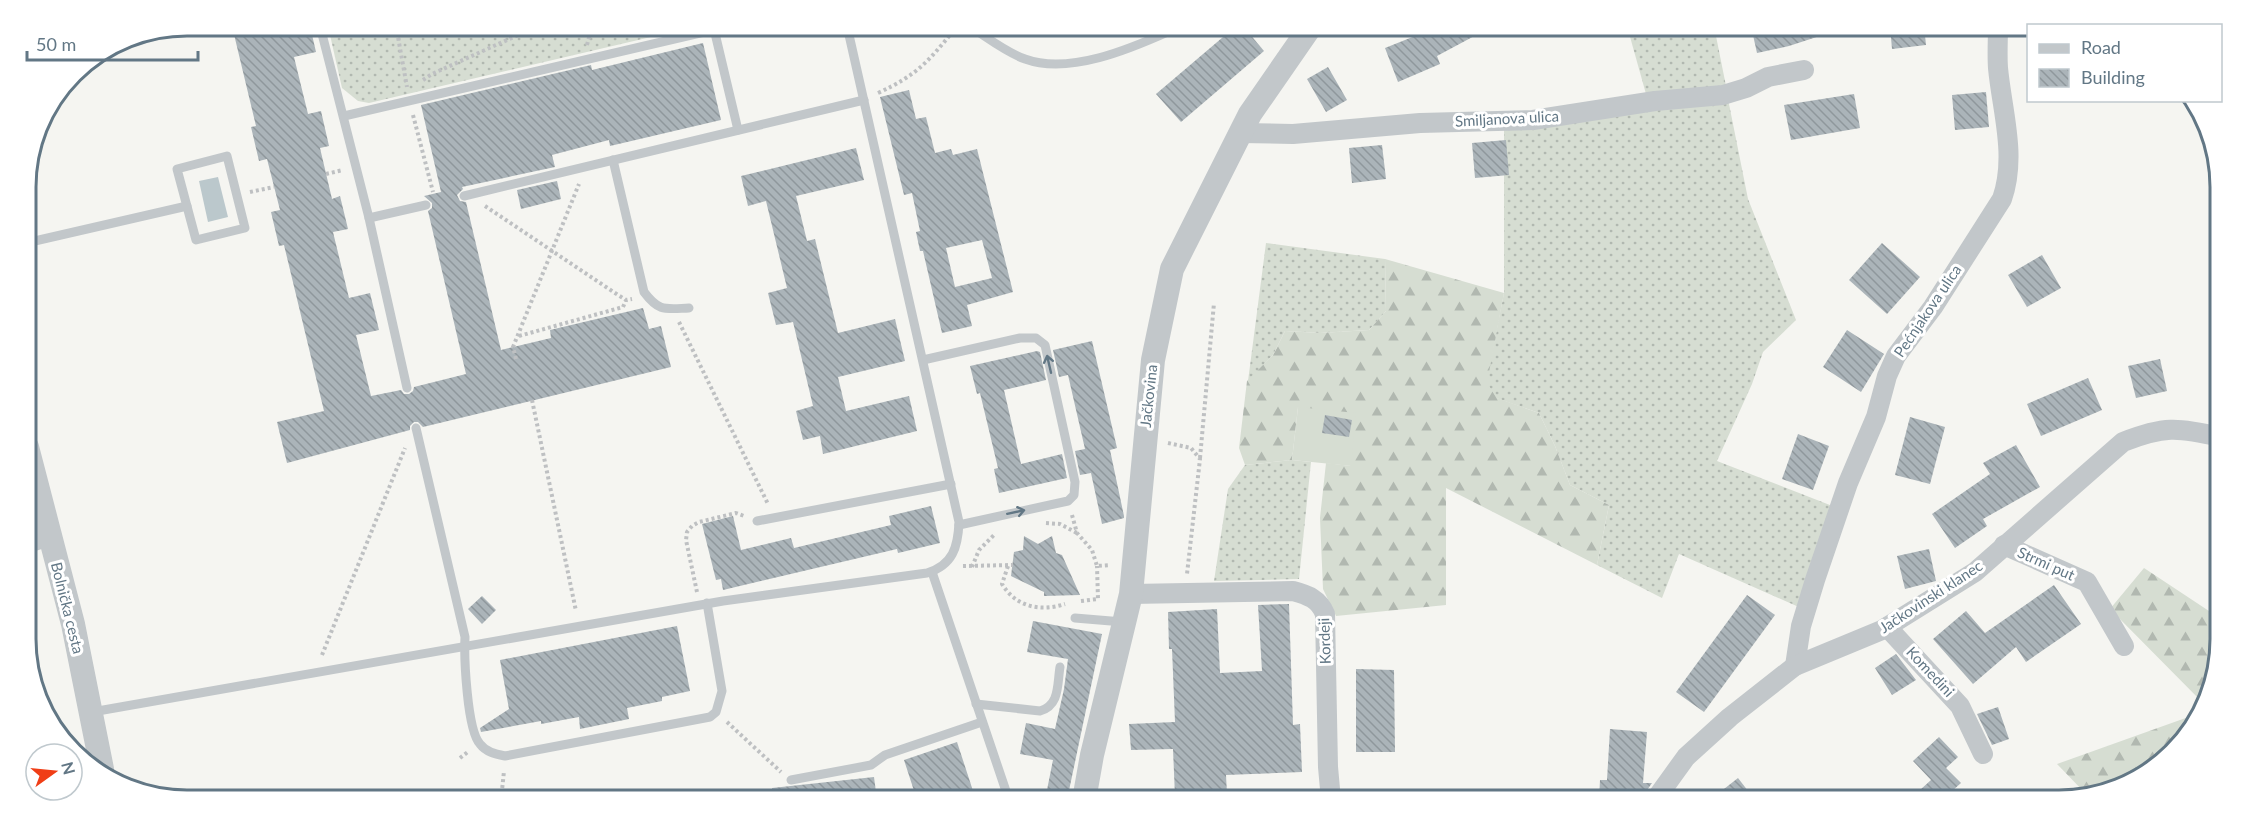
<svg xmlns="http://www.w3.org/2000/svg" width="2246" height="826" font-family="Lato,sans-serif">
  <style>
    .grass { fill: url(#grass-dots) }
    .forest { fill: url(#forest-firs) }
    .garden { fill: #d6ddd2 }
    .water { fill: #bbc8cc }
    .building { fill: url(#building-back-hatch); fill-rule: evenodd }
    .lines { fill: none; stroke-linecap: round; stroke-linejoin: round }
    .path { stroke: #bec0c2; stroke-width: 4; stroke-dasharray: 3 3; stroke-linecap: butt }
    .service { stroke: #c2c7ca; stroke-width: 9 }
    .minor { stroke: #c2c7ca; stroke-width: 20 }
    .tertiary { stroke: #c2c7ca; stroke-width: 24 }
    .oneway { stroke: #627785 }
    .labels { text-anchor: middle; stroke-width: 6; stroke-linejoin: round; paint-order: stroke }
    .street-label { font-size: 15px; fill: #627785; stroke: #fff }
    .rim { fill: none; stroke: #627785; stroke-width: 3 }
  </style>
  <defs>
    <pattern id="grass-dots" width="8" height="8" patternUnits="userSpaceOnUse" patternTransform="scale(1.5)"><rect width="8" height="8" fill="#d6ddd2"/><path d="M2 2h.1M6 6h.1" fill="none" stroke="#b1b8b0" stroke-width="1.8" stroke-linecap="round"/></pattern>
    <pattern id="forest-firs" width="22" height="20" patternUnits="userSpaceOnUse" patternTransform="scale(1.5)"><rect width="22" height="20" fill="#d6ddd2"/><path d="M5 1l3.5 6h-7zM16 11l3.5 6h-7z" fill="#b1b8b0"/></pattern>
    <pattern id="building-back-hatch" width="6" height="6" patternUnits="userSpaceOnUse" patternTransform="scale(1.5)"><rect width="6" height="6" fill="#abb4b9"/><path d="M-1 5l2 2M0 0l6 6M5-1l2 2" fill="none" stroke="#8f979c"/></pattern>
  </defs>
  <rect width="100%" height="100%" fill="#f5f5f1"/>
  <g class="grass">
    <path d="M 328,26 L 673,26 L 668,33 L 369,103 L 358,101 L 342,88 Z"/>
    <path d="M 1627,26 L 1714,26 L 1726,86 L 1646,94 Z"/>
    <path d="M 1728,99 L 1748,199 L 1796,320 L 1763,352 L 1752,384 L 1717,461 L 1835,507 L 1801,608 L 1679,554 L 1662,598 L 1597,565 L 1609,505 L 1570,485 L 1555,446 L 1539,413 L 1496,398 L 1486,383 L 1504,293 L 1504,126 Z"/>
    <path d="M 1266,243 L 1385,259 L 1386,311 L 1369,330 L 1320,333 L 1285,331 L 1273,355 L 1248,381 Z"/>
    <path d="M 1292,460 L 1311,462 L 1299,579 L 1214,581 L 1228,489 L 1245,465 Z"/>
  </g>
  <g class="forest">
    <path d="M 1385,259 L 1504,293 L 1487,383 L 1497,398 L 1539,413 L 1555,446 L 1570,485 L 1609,505 L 1597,565 L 1446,488 L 1446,605 L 1336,616 L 1323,589 L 1320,518 L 1326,463 L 1351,466 L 1298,407 L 1292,460 L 1245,465 L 1239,448 L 1247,381 L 1273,355 L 1285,331 L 1320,333 L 1369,330 L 1386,311 Z"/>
    <path d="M 2144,568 L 2209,611 L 2220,606 C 2220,637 2222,677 2203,703 L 2110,609 Z"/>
    <path d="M 2194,715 L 2158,767 L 2086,794 L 2057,764 Z"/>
  </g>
  <path class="garden" d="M 1298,407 L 1356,413 L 1351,466 L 1292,460 Z"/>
  <path class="water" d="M 218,177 L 228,217 L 208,222 L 199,181 Z"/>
  <g class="building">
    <path d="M 232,26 L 310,26 L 316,52 L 294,57 L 308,114 L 321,111 L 329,146 L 320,148 L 332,199 L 340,196 L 348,229 L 333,232 L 349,298 L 370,293 L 379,330 L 356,335 L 371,396 L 401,390 L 404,394 L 409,394 L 413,391 L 414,387 L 466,374 L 428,211 L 432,208 L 432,203 L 424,196 L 441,192 L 421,105 L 591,65 L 592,70 L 703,43 L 721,120 L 610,146 L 609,140 L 552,155 L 555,167 L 462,187 L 463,189 L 457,195 L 460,201 L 466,202 L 501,350 L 551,338 L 550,330 L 643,308 L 649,329 L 661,326 L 671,367 L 423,427 L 418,422 L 414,422 L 410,426 L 410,430 L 287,463 L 277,422 L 324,411 L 284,245 L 279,246 L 271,212 L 280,210 L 267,159 L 259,161 L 251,127 L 256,126 Z"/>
    <path d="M 1236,26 L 1243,26 L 1264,51 L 1181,122 L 1156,94 Z"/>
    <path d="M 1440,26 L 1493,26 L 1437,56 L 1440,64 L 1398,82 L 1385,48 Z"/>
    <path d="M 1751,26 L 1834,26 L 1835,31 L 1789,46 L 1757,53 Z"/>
    <path d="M 1890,26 L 1924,26 L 1926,45 L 1892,49 Z"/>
    <path d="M 1328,67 L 1347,100 L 1326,112 L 1307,79 Z"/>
    <path d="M 909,90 L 916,119 L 926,117 L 935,153 L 951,149 L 953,155 L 977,149 L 1013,292 L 967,305 L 972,326 L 942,333 L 923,251 L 920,251 L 916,232 L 920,231 L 912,193 L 904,195 L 880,97 ZM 982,240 L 992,278 L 955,287 L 946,248 Z"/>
    <path d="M 1986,92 L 1989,127 L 1955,130 L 1952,95 Z"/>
    <path d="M 1854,94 L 1860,128 L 1791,140 L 1784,105 Z"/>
    <path d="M 1506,140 L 1509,175 L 1475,178 L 1472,143 Z"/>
    <path d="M 1382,145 L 1386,179 L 1352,183 L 1349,148 Z"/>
    <path d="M 856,148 L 864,180 L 796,196 L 807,241 L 815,239 L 838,333 L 895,319 L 905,361 L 838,377 L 846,411 L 909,396 L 917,431 L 823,454 L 820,436 L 803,440 L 796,411 L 813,406 L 793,322 L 776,325 L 768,293 L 787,288 L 766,201 L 748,206 L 741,176 Z"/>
    <path d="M 557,181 L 561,199 L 521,209 L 517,190 Z"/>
    <path d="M 1882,243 L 1920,277 L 1887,314 L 1849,280 Z"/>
    <path d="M 2042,255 L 2061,288 L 2027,307 L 2008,275 Z"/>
    <path d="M 1847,330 L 1884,354 L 1861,392 L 1823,367 Z"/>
    <path d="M 1092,341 L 1117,448 L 1110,450 L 1124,516 L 1124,518 L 1102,524 L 1091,473 L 1080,475 L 1075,451 L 1085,449 L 1068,375 L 1059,377 L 1053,350 Z"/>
    <path d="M 1037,351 L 1040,352 L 1046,380 L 1004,390 L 1021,464 L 1062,454 L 1067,478 L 999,493 L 994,469 L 998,468 L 980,393 L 977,394 L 970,366 Z"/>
    <path d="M 2160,359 L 2167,391 L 2136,398 L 2128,366 Z"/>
    <path d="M 2088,378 L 2102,410 L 2041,436 L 2027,404 Z"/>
    <path d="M 1325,415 L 1352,420 L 1349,437 L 1322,433 Z"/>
    <path d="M 1910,417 L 1945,427 L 1930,484 L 1895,475 Z"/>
    <path d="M 1798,434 L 1829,446 L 1813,490 L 1782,479 Z"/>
    <path d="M 2016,445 L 2040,487 L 1983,519 L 1987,526 L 1955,548 L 1932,514 L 1990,474 L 1983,463 Z"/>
    <path d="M 931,506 L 940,543 L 898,553 L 897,549 L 723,590 L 721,579 L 716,580 L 702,524 L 733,516 L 741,550 L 791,538 L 794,548 L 891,525 L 889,516 Z"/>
    <path d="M 1024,536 L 1038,544 L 1052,536 L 1056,553 L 1062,555 L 1080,595 L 1044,596 L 1044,592 L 1011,576 L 1014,552 L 1023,550 Z"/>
    <path d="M 1929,549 L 1936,581 L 1905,589 L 1897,556 Z"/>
    <path d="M 2054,585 L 2081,624 L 2026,662 L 2016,647 L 1973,684 L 1933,639 L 1966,611 L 1985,633 Z"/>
    <path d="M 1747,595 L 1775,615 L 1704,712 L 1676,692 Z"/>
    <path d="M 482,596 L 496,610 L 482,624 L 468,609 Z"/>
    <path d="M 1289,604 L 1293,725 L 1300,724 L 1302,772 L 1226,775 L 1227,794 L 1175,796 L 1173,749 L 1131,750 L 1129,724 L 1175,722 L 1172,649 L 1169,649 L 1168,612 L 1217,609 L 1220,673 L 1262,671 L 1258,605 Z"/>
    <path d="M 1033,621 L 1102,634 L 1067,800 L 1045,800 L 1053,760 L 1020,754 L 1026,723 L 1055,729 L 1064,689 L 1068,659 L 1027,652 Z"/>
    <path d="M 677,626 L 690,691 L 662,697 L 662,701 L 627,708 L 629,719 L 580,729 L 579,717 L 541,724 L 541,721 L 481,732 L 480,728 L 509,709 L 500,660 Z"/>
    <path d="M 1896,654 L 1916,680 L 1892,695 L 1875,668 Z"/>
    <path d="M 1356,669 L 1394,670 L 1395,752 L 1356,752 Z"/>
    <path d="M 1998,707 L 2009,739 L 1992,745 L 1977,714 Z"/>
    <path d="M 1610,729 L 1647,732 L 1643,783 L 1652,783 L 1645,793 L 1643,800 L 1599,800 L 1600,780 L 1607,780 Z"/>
    <path d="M 1939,737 L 1958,757 L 1946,768 L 1961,783 L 1942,800 L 1909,800 L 1931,780 L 1913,761 Z"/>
    <path d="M 957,742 L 976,800 L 917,800 L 904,760 Z"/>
    <path d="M 874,777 L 877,800 L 772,800 L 772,788 Z"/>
    <path d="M 1738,778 L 1755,800 L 1710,800 Z"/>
  </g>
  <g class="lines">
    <g class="path">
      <path d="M 396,26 L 407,87"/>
      <path d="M 587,45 L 592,26"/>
      <path d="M 423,80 L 432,74 L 538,26"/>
      <path d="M 878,93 C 917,75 928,62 954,30"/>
      <path d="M 413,115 L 433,192"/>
      <path d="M 326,174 L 343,170"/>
      <path d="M 250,192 L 274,187"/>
      <path d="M 485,206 L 618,295 L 626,300 L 632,299"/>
      <path d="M 679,322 L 768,504"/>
      <path d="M 519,336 L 623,307 L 626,300"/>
      <path d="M 516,359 L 513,347 L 579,184"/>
      <path d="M 532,400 L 576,611"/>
      <path d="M 1168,443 L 1191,448 L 1200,459 L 1187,574"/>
      <path d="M 1200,458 L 1214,303"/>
      <path d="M 1072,515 L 1077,533 L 1092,550 L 1097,566 L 1110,565"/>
      <path d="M 1046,523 L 1060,524 L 1077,533"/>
      <path d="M 963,566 L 1013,565"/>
      <path d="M 1008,566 L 1002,584 C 1016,607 1040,612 1065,604"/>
      <path d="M 972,567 L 979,550 L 995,534"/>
      <path d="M 697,592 L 686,540 L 687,532 L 692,526 L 699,522 L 736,513 L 744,516"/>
      <path d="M 1081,601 L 1098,599 L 1097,566"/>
      <path d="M 322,655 L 405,448"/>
      <path d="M 727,722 L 781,772"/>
      <path d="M 460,758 L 469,751"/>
      <path d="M 501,800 L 504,771"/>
    </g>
    <g class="service">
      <path d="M 320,26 L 369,218 L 407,388"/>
      <path d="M 969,26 C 987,37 1005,52 1025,59 C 1069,75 1130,49 1170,31 L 1167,26"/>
      <path d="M 714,29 L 738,130"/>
      <path d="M 344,116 L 730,26"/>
      <path d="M 227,156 L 245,228 L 196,240 L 177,169 Z"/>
      <path d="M 613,160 L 644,292 C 659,312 665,309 689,308"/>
      <path d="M 464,196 L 864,100"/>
      <path d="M 369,218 L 426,205"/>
      <path d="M 26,243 L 187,206"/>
      <path d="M 923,360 L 1020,338 L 1036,338 L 1045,345 L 1075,482 L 1074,495 L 1068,501 L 959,525"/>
      <path d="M 416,428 L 465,637 C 464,657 467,730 480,744 C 486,752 495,754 505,756 L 710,717 L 716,712 L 722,691 L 707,603"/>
      <path d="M 757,521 L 951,484"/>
      <path d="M 932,572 L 1009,800"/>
      <path d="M 1075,618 L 1123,622"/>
      <path d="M 28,646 L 32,645"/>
      <path d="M 976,704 L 1040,711 C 1060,705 1057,685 1060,667"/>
      <path d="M 92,712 L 723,601 L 927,573 C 953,565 958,547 959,522 L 847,26"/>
      <path d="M 791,780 L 871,765 L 885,755 L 982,722"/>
    </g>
    <g class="minor">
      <path d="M 1240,133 L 1293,134 L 1420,123 L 1533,120 L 1655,101 L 1723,95 L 1746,88 L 1768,77 L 1804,70"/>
      <path d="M 28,543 L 49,536"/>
      <path d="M 2004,545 L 2087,582 L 2124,646"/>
      <path d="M 1131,594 L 1293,591 C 1308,595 1319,599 1325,614 L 1328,767 L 1331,800"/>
      <path d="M 1887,627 L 1960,706 L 1983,754"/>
      <path d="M 1795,666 L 1801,626 L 1815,580 L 1848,483 L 1876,417 L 1887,376 L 1896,356 L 1933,307 L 2002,199 C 2017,156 2002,111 1998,68 C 1997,54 1998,39 1998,26"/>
      <path d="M 1655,800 L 1686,757 L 1730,717 L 1795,666 L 1882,630 L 1975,572 L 2123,442 C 2163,426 2178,427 2220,437"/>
    </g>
    <g class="tertiary">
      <path d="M 27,447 L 73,624 L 102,769"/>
      <path d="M 1084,800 L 1092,755 L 1131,594 L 1153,360 L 1172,269 L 1250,114 L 1311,26"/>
    </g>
  </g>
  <defs><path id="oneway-shaft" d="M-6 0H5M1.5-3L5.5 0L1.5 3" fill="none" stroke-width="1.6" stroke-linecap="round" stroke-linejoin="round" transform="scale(1.5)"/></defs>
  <g class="oneway">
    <use href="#oneway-shaft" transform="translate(1049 364) rotate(-103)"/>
    <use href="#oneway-shaft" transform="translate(1016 512) rotate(-12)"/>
  </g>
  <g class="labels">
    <g class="street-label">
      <text transform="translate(1507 119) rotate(-3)" y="5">Smiljanova ulica</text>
      <text transform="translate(1928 311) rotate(-56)" y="5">Pećnjakova ulica</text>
      <text transform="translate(1149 396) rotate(-84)" y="5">Jačkovina</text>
      <text transform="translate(2046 564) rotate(24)" y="5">Strmi put</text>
      <text transform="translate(1931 597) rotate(-33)" y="5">Jačkovinski klanec</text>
      <text transform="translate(67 608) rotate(76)" y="5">Bolnička cesta</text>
      <text transform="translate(1325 641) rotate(-92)" y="5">Kordeji</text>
      <text transform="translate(1930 672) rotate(47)" y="5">Komedini</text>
    </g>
  </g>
  <path d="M0 0H2246V826H0ZM187 36H2059A151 151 0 0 1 2210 187V639A151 151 0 0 1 2059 790H187A151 151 0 0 1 36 639V187A151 151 0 0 1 187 36Z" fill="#fff" fill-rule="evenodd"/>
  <path class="rim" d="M187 36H2059A151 151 0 0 1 2210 187V639A151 151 0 0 1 2059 790H187A151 151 0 0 1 36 639V187A151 151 0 0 1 187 36Z"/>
  <rect x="2027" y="24" width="195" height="78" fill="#ffffff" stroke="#c0c9ce" stroke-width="1.5"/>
  <rect x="2039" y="44" width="30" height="9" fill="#c2c7ca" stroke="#c0c9ce" stroke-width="1.5"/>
  <text x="2081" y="54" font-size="18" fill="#627785">Road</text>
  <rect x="2039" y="69" width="30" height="18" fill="url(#building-back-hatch)" stroke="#c0c9ce" stroke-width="1.5"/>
  <text x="2081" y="84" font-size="18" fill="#627785">Building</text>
  <g transform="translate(54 772) rotate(75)"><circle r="28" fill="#ffffff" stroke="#c0c9ce" stroke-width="1.5"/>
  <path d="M0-4.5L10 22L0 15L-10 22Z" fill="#f03e16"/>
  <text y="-9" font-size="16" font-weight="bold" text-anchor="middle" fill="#627785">N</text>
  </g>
  <path d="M27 51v9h171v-9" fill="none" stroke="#627785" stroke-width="3"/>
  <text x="36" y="51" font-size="18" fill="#627785" stroke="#ffffff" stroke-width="4.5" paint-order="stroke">50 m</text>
</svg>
